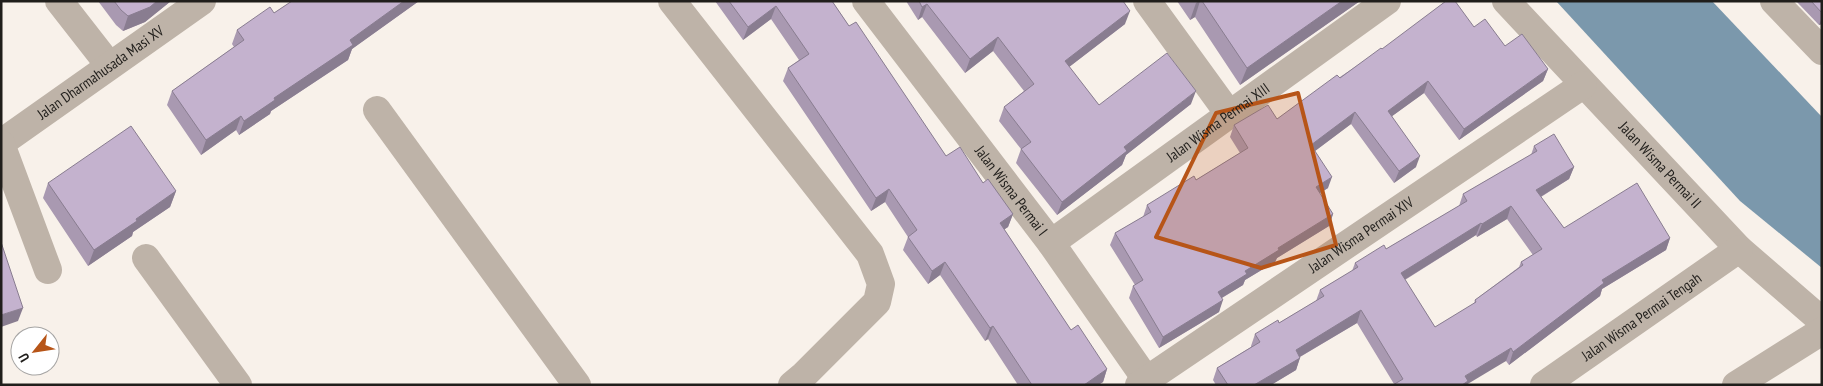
<svg xmlns="http://www.w3.org/2000/svg" width="1823" height="386" font-family="'PT Sans Narrow',sans-serif">
  <style>
    .water { fill: #7b98ac }
    .lines { fill: none; stroke-linecap: round; stroke-linejoin: round }
    .minor { stroke: #beb3a8; stroke-width: 28 }
    .wall { fill: #a999b1; fill-rule: evenodd }
    .shaded-wall { fill: #897d90 }
    .building { fill: #c4b2ce; stroke: #897d90; fill-rule: evenodd }
    .marked { fill: #b75518; fill-opacity: 0.2; stroke: #b75518; stroke-width: 4; stroke-linejoin: round }
    .labels { text-anchor: middle; stroke-width: 4.5; stroke-linejoin: round; paint-order: stroke }
    .street-label { font-size: 15px; fill: #201e1b; stroke: #fff }
  </style>
  <rect width="100%" height="100%" fill="#f8f1ea"/>
  <path class="water" d="M 1556,1 L 1712,1 L 1822,117 L 1822,268 L 1740,201 Z"/>
  <g class="lines">
    <g class="minor">
      <path d="M 59,1 L 109,65"/>
      <path d="M 672,1 L 870,254 L 881,284 L 877,302 L 804,375 L 792,385"/>
      <path id="s1" d="M 866,1 L 1051,243 L 1150,385"/>
      <path d="M 1147,1 L 1229,114"/>
      <path id="s2" d="M 1506,1 L 1739,249 L 1822,321"/>
      <path d="M 1774,1 L 1822,51"/>
      <path d="M 377,110 L 577,385"/>
      <path id="s3" d="M 1,143 L 202,1"/>
      <path d="M 1,144 L 48,270"/>
      <path id="s4" d="M 1051,243 L 1387,1"/>
      <path d="M 146,258 L 238,385"/>
      <path id="s5" d="M 1139,385 L 1583,85"/>
      <path id="s6" d="M 1544,385 L 1739,249"/>
      <path d="M 1736,385 L 1822,331"/>
    </g>
  </g>
  <g class="wall">
    <path d="M 98,1 L 171,1 L 145,22 L 123,31 L 116,25 Z"/>
    <path d="M 292,1 L 419,1 L 352,49 L 348,60 L 271,111 L 270,114 L 239,135 L 236,130 L 201,155 L 167,105 L 172,91 L 234,47 L 232,44 L 237,30 L 274,13 Z"/>
    <path d="M 715,1 L 832,1 L 849,26 L 946,156 L 983,183 L 1013,214 L 1008,227 L 1004,229 L 1071,330 L 1107,369 L 1103,382 L 1098,385 L 1018,385 L 988,339 L 985,341 L 940,275 L 928,284 L 903,250 L 908,237 L 885,202 L 871,211 L 783,81 L 788,68 L 799,60 L 771,19 L 743,40 Z"/>
    <path d="M 906,1 L 1123,1 L 1125,24 L 1069,67 L 1099,105 L 1191,104 L 1126,155 L 1122,165 L 1057,215 L 1016,163 L 1021,149 L 999,121 L 1004,107 L 1024,91 L 993,51 L 965,73 L 922,17 L 918,20 Z"/>
    <path d="M 1177,1 L 1360,1 L 1240,85 L 1195,17 L 1190,20 Z"/>
    <path d="M 1796,1 L 1822,1 L 1822,24 L 1819,25 Z"/>
    <path d="M 1474,27 L 1505,46 L 1548,69 L 1543,81 L 1459,140 L 1424,93 L 1392,116 L 1416,167 L 1394,183 L 1351,124 L 1315,151 L 1328,188 L 1320,193 L 1333,214 L 1329,226 L 1277,258 L 1275,262 L 1245,280 L 1243,285 L 1222,298 L 1219,312 L 1159,348 L 1129,298 L 1133,286 L 1135,285 L 1110,245 L 1115,233 L 1143,217 L 1147,205 L 1196,180 L 1240,153 L 1230,137 L 1234,125 L 1277,119 L 1382,49 Z"/>
    <path d="M 1534,146 L 1574,167 L 1569,179 L 1541,197 L 1564,228 L 1670,238 L 1666,250 L 1602,289 L 1600,296 L 1509,365 L 1506,361 L 1394,384 L 1357,323 L 1300,357 L 1296,370 L 1271,385 L 1216,385 L 1213,380 L 1217,368 L 1251,347 L 1251,346 L 1255,334 L 1279,323 L 1316,301 L 1320,290 L 1352,271 L 1355,263 L 1386,249 L 1459,206 L 1463,194 L 1531,155 ZM 1507,219 L 1533,255 L 1521,262 L 1519,267 L 1475,300 L 1474,304 L 1435,327 L 1405,280 L 1476,235 L 1477,237 Z"/>
    <path d="M 48,183 L 176,191 L 170,207 L 133,232 L 132,236 L 88,266 L 43,198 Z"/>
  </g>
  <g class="shaded-wall">
    <path d="M 157,1 L 171,1 L 145,22 L 123,31 L 128,16 Z"/>
    <path d="M 404,1 L 419,1 L 352,49 L 348,60 L 271,111 L 270,114 L 239,135 L 244,121 L 350,40 Z"/>
    <path d="M 1199,1 L 1200,1 L 1195,17 L 1190,20 L 1196,3 Z"/>
    <path d="M 1342,1 L 1360,1 L 1240,85 L 1247,68 Z"/>
    <path d="M 927,4 L 922,17 L 918,20 L 922,7 Z"/>
    <path d="M 776,6 L 771,19 L 743,40 L 748,27 Z"/>
    <path d="M 1130,11 L 1125,24 L 1060,74 L 1065,61 Z"/>
    <path d="M 1822,17 L 1822,24 L 1819,25 Z"/>
    <path d="M 998,37 L 993,51 L 965,73 L 970,59 Z"/>
    <path d="M 1548,69 L 1543,81 L 1459,140 L 1464,129 Z"/>
    <path d="M 1428,81 L 1424,93 L 1384,122 L 1388,111 Z"/>
    <path d="M 1196,91 L 1191,104 L 1126,155 L 1122,165 L 1057,215 L 1062,202 L 1124,147 Z"/>
    <path d="M 1355,112 L 1351,124 L 1307,157 L 1311,145 Z"/>
    <path d="M 241,116 L 236,130 L 201,155 L 206,140 Z"/>
    <path d="M 1420,156 L 1416,167 L 1394,183 L 1399,171 Z"/>
    <path d="M 1574,167 L 1569,179 L 1532,202 L 1536,190 Z"/>
    <path d="M 1332,177 L 1328,188 L 1312,198 L 1316,187 Z"/>
    <path d="M 889,189 L 885,202 L 871,211 L 876,198 Z"/>
    <path d="M 176,191 L 170,207 L 133,232 L 132,236 L 88,266 L 94,250 L 136,219 Z"/>
    <path d="M 1511,206 L 1507,219 L 1477,237 L 1482,224 Z"/>
    <path d="M 1013,214 L 1008,227 L 995,236 L 1000,223 Z"/>
    <path d="M 1333,214 L 1329,226 L 1277,258 L 1275,262 L 1245,280 L 1243,285 L 1213,303 L 1218,292 L 1245,271 L 1278,248 Z"/>
    <path d="M 1481,223 L 1476,235 L 1396,285 L 1401,273 Z"/>
    <path d="M 1670,238 L 1666,250 L 1602,289 L 1600,296 L 1509,365 L 1513,352 L 1602,280 Z"/>
    <path d="M 945,262 L 940,275 L 928,284 L 932,271 Z"/>
    <path d="M 1223,300 L 1219,312 L 1159,348 L 1163,337 Z"/>
    <path d="M 23,308 L 18,321 L 1,327 L 1,315 Z"/>
    <path d="M 1361,310 L 1357,323 L 1291,362 L 1296,350 Z"/>
    <path d="M 993,326 L 988,339 L 985,341 L 990,328 Z"/>
    <path d="M 1511,348 L 1506,361 L 1466,385 L 1461,385 L 1465,376 Z"/>
    <path d="M 1300,358 L 1296,370 L 1271,385 L 1254,385 Z"/>
    <path d="M 1107,369 L 1103,382 L 1098,385 L 1084,385 Z"/>
  </g>
  <g class="building">
    <path d="M 114,1 L 157,1 L 150,7 L 128,16 L 121,10 Z"/>
    <path d="M 292,1 L 404,1 L 350,40 L 353,45 L 274,98 L 275,100 L 244,121 L 241,116 L 206,140 L 172,91 L 244,40 L 237,30 L 270,7 L 274,13 Z"/>
    <path d="M 729,1 L 832,1 L 849,26 L 856,22 L 946,156 L 960,147 L 983,183 L 988,179 L 1013,214 L 1000,223 L 1071,330 L 1078,325 L 1107,369 L 1084,385 L 1032,385 L 993,326 L 990,328 L 945,262 L 932,271 L 908,237 L 917,230 L 889,189 L 876,198 L 788,68 L 809,54 L 776,6 L 748,27 Z"/>
    <path d="M 919,1 L 1123,1 L 1130,11 L 1065,61 L 1099,105 L 1167,53 L 1196,91 L 1124,147 L 1127,151 L 1062,202 L 1021,149 L 1031,142 L 1004,107 L 1034,84 L 998,37 L 970,59 L 927,4 L 922,7 Z"/>
    <path d="M 1202,1 L 1342,1 L 1247,68 Z"/>
    <path d="M 1446,1 L 1455,1 L 1474,27 L 1485,19 L 1505,46 L 1522,34 L 1548,69 L 1464,129 L 1428,81 L 1388,111 L 1420,156 L 1399,171 L 1355,112 L 1311,145 L 1332,177 L 1316,187 L 1333,214 L 1278,248 L 1279,250 L 1245,271 L 1247,274 L 1218,292 L 1223,300 L 1163,337 L 1133,286 L 1143,280 L 1115,233 L 1151,212 L 1147,205 L 1194,176 L 1196,180 L 1248,148 L 1234,125 L 1268,105 L 1277,119 L 1337,75 L 1340,78 L 1381,48 L 1382,49 Z"/>
    <path d="M 1811,1 L 1822,1 L 1822,13 Z"/>
    <path d="M 131,126 L 176,191 L 136,219 L 137,221 L 94,250 L 48,183 Z"/>
    <path d="M 1554,134 L 1574,167 L 1536,190 L 1564,228 L 1637,183 L 1670,238 L 1602,280 L 1604,283 L 1513,352 L 1511,348 L 1465,376 L 1468,381 L 1462,385 L 1393,385 L 1403,379 L 1361,310 L 1296,350 L 1300,358 L 1254,385 L 1228,385 L 1217,368 L 1260,342 L 1255,334 L 1278,320 L 1279,323 L 1324,296 L 1320,290 L 1358,267 L 1355,263 L 1384,245 L 1386,249 L 1467,201 L 1463,194 L 1537,151 L 1534,146 ZM 1511,206 L 1542,249 L 1521,262 L 1523,265 L 1475,300 L 1476,302 L 1435,327 L 1401,273 L 1481,223 L 1482,224 Z"/>
    <path d="M 1,242 L 23,308 L 1,315 Z"/>
  </g>
  <path class="marked" d="M 1298,93 L 1336,245 L 1261,268 L 1156,237 L 1216,113 Z"/>
  <g class="labels">
    <g class="street-label">
      <text dy="5" stroke="none"><textPath href="#s3" startOffset="122">Jalan Dharmahusada Masi XV</textPath></text>
      <text dy="5" stroke="none"><textPath href="#s4" startOffset="206">Jalan Wisma Permai XIII</textPath></text>
      <text dy="5" stroke="none"><textPath href="#s2" startOffset="225">Jalan Wisma Permai II</textPath></text>
      <text dy="5" stroke="none"><textPath href="#s1" startOffset="239">Jalan Wisma Permai I</textPath></text>
      <text dy="5" stroke="none"><textPath href="#s5" startOffset="268">Jalan Wisma Permai XIV</textPath></text>
      <text dy="5" stroke="none"><textPath href="#s6" startOffset="119">Jalan Wisma Permai Tengah</textPath></text>
    </g>
  </g>
  <rect width="1823" height="386" fill="none" stroke="#201e1b" stroke-width="5"/>
  <g transform="translate(35 351) rotate(240)"><circle r="24" fill="#ffffff" stroke="#a6a5a4"/>
  <path d="M0-4L9 19L0 12L-9 19Z" fill="#b75518"/>
  <text y="-8" font-size="14" font-weight="bold" text-anchor="middle" fill="#201e1b">U</text>
  </g>
</svg>
